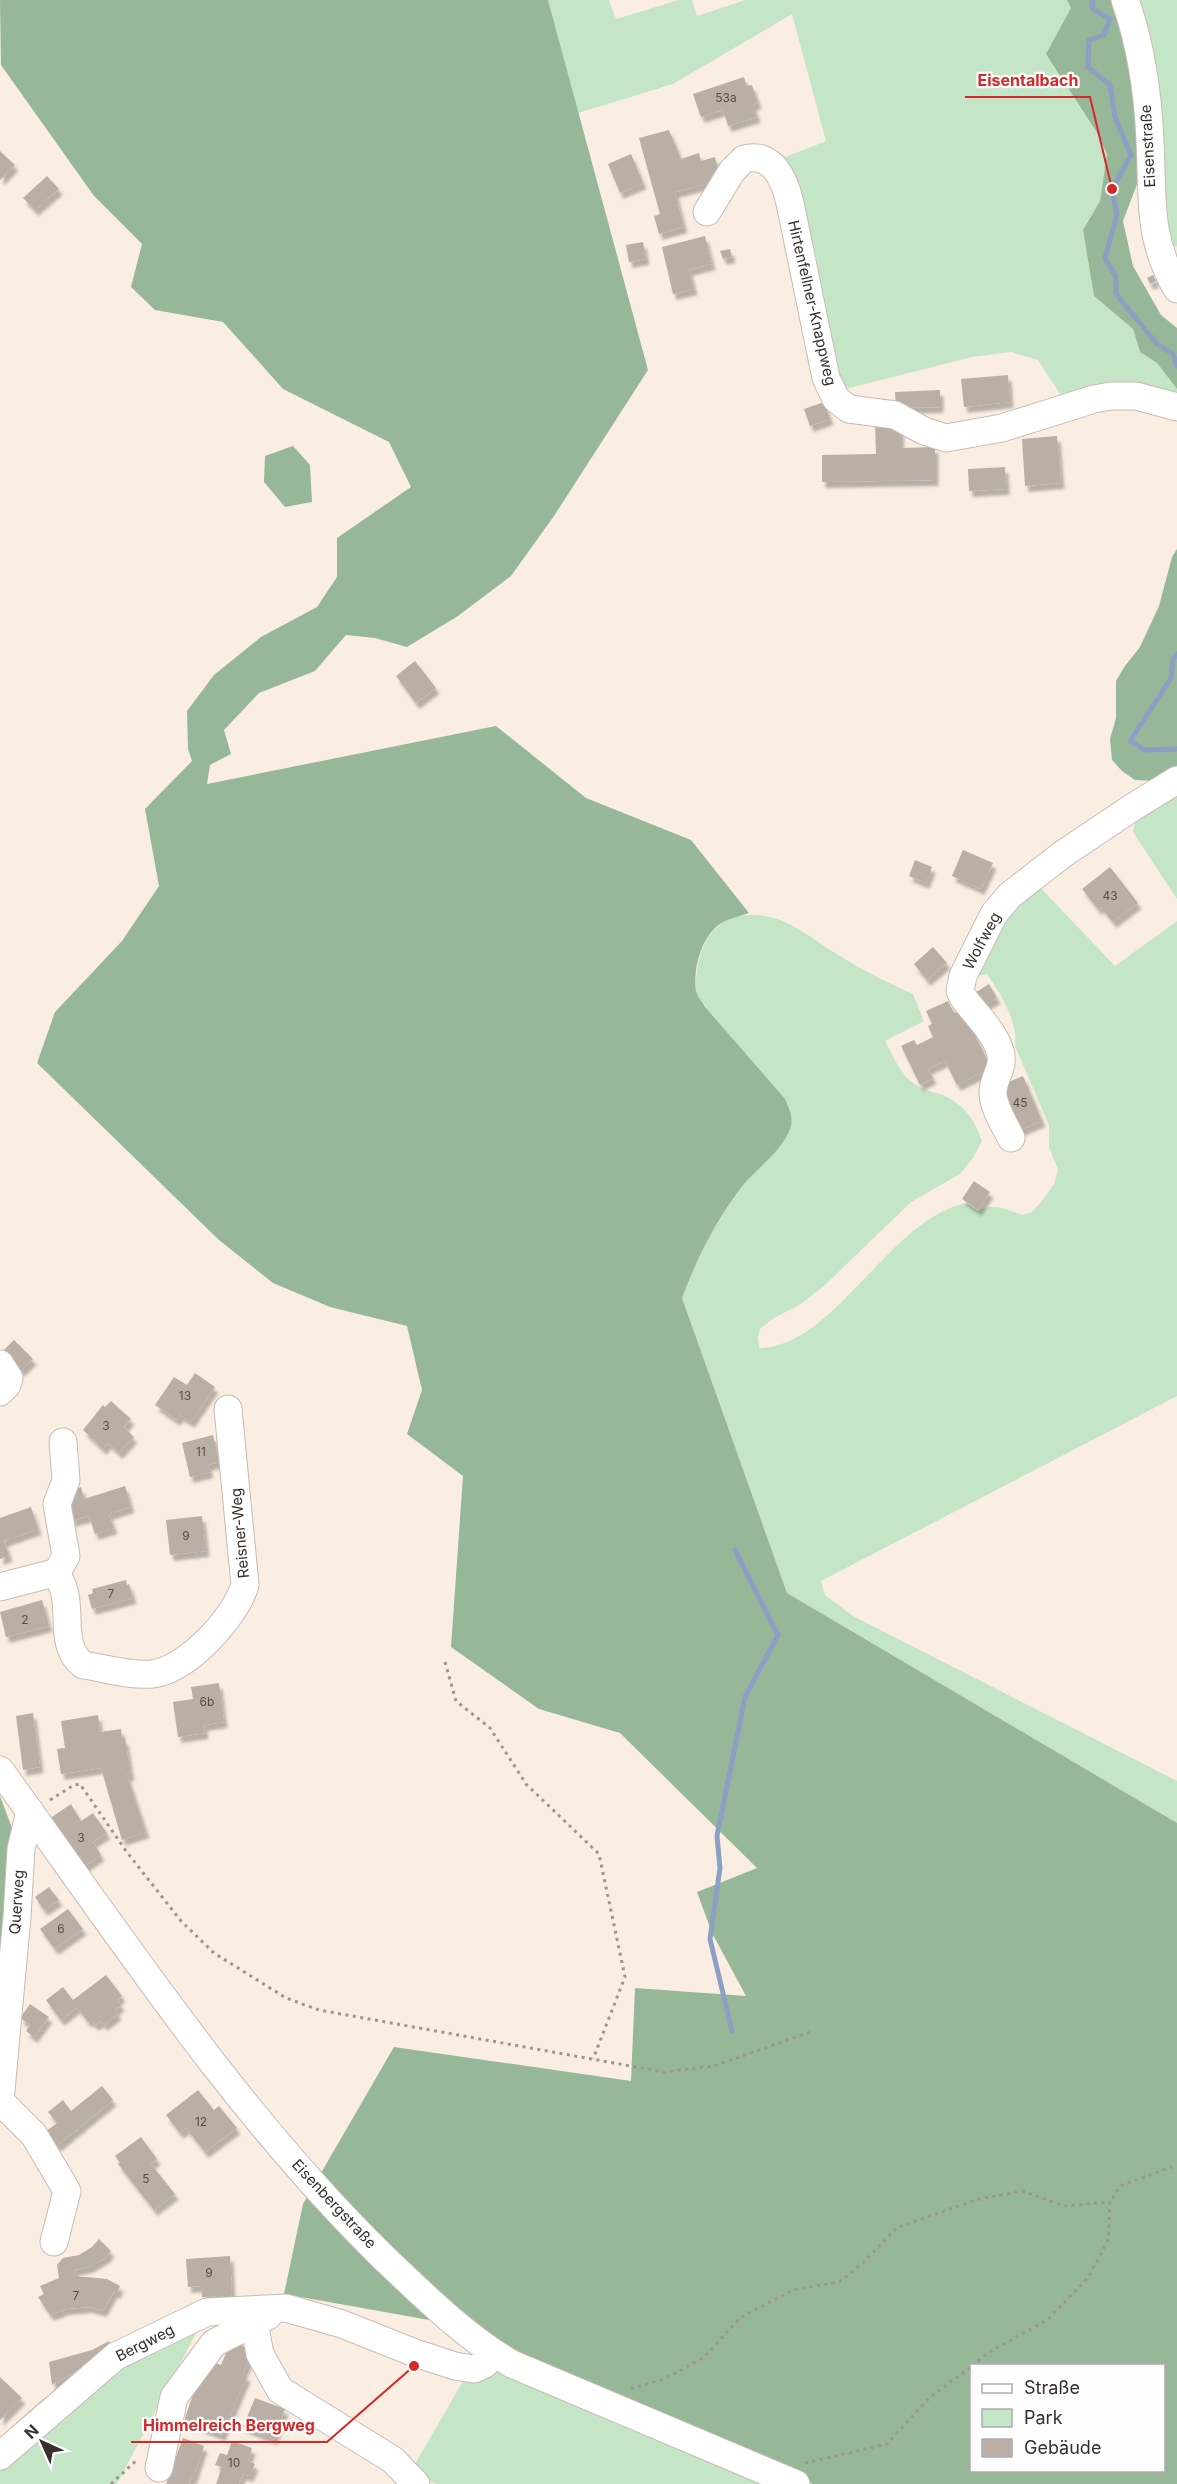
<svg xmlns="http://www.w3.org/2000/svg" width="1177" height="2484" font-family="Inter,sans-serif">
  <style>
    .green { fill: #c4e5c6 }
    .forest { fill: #97b799; fill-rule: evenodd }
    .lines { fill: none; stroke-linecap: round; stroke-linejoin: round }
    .stream { stroke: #8ba0c2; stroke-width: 5 }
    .building { fill: #baafa4; filter: url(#shadow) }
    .minor-casing { stroke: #c8bcb1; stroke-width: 29 }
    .path { stroke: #9e958d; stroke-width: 3; stroke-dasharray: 3 4.5; stroke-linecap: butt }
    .minor { stroke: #fff; stroke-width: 27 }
    .labels { text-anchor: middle; stroke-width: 4.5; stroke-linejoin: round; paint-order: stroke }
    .number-label { font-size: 12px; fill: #56504a }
    .street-label { font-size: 15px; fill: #35302c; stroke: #fefefe }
    .leader { fill: none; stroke: #d62828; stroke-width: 2 }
    .callout-dot { fill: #d62828; stroke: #fefefe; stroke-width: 2 }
    .callout-label { font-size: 16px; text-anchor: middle; font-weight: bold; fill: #d62828; stroke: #fefefe; stroke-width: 4.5; stroke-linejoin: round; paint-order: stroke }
  </style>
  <defs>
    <filter id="shadow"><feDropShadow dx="3.5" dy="6" stdDeviation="1.5" flood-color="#0004"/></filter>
  </defs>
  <rect width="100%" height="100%" fill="#faeee3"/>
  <g class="green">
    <path d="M 548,0 L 609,0 L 616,19 L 679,0 L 692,0 L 697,16 L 745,0 L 1067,0 L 1071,8 L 1096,132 L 1107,154 L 1100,201 L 1083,230 L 1094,296 L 1133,329 L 1140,352 L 1157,363 L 1177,389 L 1177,395 L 1082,392 L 1060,394 L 1038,360 L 1011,352 L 972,357 L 837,391 L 783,158 L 826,141 L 792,14 L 673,84 L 578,113 Z"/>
    <path d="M 1128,0 L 1177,0 L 1177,246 L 1168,250 Z"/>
    <path d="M 1177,787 L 1177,899 L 1133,832 L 1137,812 Z"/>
    <path d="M 1036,883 L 1115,966 L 1177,921 L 1177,1396 L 821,1581 L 825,1595 L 853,1616 L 1177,1781 L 1177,1823 L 787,1593 L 682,1298 C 697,1258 717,1218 744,1184 C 755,1171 768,1159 780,1147 L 696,993 C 694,939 722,900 780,920 C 797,926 819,943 835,953 C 860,969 886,982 913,994 L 924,1021 L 885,1041 C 894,1057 901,1077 918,1086 C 924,1090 933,1092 940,1094 C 963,1103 974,1118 982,1141 L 973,1158 L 960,1174 L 911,1202 L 825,1285 L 801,1304 L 774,1318 L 760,1329 L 758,1337 L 759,1348 C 834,1348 889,1219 966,1203 L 978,1211 C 994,1202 1007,1210 1022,1215 L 1032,1212 L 1042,1201 L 1054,1184 L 1058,1170 L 1049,1147 L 1049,1125 L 1015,1046 C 1018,1021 1001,995 987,974 L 968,978 L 991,932 Z"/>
    <path d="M 206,2314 L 117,2484 L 0,2484 L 0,2438 L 41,2400 L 147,2342 Z"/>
    <path d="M 487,2340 L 705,2439 L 813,2484 L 436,2484 L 428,2481 L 415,2464 Z"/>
  </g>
  <g class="forest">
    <path d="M 0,0 L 548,0 L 648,370 L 554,516 L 511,576 L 458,616 L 407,647 L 375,638 L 346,635 L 315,671 L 259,693 L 224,730 L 231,754 L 210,765 L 207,784 L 496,726 L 586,798 L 691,840 L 749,913 C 738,917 724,919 715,928 C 700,943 693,970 696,991 C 697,996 702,1002 705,1007 L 785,1099 C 789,1108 793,1117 791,1126 C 783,1151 760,1165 744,1184 C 717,1218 697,1258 682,1298 L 787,1593 L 1177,1823 L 1177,2484 L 813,2484 L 515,2358 L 474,2328 L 284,2294 L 303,2204 L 394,2047 L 631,2081 L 635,1988 L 746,1996 L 712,1933 L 697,1892 L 757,1868 L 620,1733 L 539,1709 L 451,1647 L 463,1476 L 407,1434 L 422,1390 L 407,1326 L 330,1307 L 273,1283 L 219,1240 L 37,1063 L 55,1012 L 122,941 L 159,886 L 145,809 L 192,761 L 188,749 L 187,711 L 214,675 L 261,637 L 317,607 L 337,577 L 337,538 L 411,487 L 389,442 L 283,389 L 223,322 L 155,310 L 131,287 L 142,244 L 94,196 L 1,65 ZM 972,2366 L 1164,2366 L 1164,2470 L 972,2470 Z"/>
    <path d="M 1067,0 L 1118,0 L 1136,76 L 1142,171 L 1123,221 L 1133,266 L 1161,315 L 1177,328 L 1177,389 L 1157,363 L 1140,352 L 1133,329 L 1094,296 L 1083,230 L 1100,201 L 1107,154 L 1096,131 L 1046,54 L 1071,8 Z"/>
    <path d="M 293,446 L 310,465 L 312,502 L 285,507 L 264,482 L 265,456 Z"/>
    <path d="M 1177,549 L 1177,768 L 1155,781 L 1135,780 L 1122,771 L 1112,760 L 1110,739 L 1116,718 L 1116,681 L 1125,666 L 1140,647 L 1159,606 L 1172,557 Z"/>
    <path d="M 0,1796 L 12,1828 L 0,1982 Z"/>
  </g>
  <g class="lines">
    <g class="stream">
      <path d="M 1093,0 L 1092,8 L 1110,19 L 1104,35 L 1089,40 L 1088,67 L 1110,85 L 1115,117 L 1131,155 L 1112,189 L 1117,215 L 1105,258 L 1116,277 L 1116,294 L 1157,344 L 1173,354 L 1177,366"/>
      <path d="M 1177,654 L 1173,659 L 1171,678 L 1130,741 L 1144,750 L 1177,749"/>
      <path d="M 732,2031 L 710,1939 L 720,1868 L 717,1836 L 745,1697 L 778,1635 L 735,1550"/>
    </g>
  </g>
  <g class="building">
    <path d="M 744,77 L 747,86 L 752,85 L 758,103 L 753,105 L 757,117 L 728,126 L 723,110 L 701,117 L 693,94 Z"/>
    <path d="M 669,130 L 681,159 L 699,153 L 701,161 L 715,157 L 721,180 L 675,192 L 684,227 L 659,234 L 654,216 L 660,214 L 639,138 Z"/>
    <path d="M 0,151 L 15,165 L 0,180 Z"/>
    <path d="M 631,154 L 643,183 L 620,193 L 608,164 Z"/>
    <path d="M 47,176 L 59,189 L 35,210 L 23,198 Z"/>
    <path d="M 705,236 L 712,264 L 689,270 L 694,289 L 673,294 L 662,247 Z"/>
    <path d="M 643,242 L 646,259 L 629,262 L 626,245 Z"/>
    <path d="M 730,249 L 732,257 L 723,259 L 720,251 Z"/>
    <path d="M 1153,275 L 1156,281 L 1150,284 L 1147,278 Z"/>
    <path d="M 1008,375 L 1010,402 L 964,407 L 961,379 Z"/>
    <path d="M 940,390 L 940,407 L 896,408 L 895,392 Z"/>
    <path d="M 824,402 L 830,419 L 810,426 L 804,409 Z"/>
    <path d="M 875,422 L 900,422 L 901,448 L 935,447 L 935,480 L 822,482 L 822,455 L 876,454 Z"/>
    <path d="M 1057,436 L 1061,483 L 1025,486 L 1022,439 Z"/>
    <path d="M 1005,467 L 1006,489 L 969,491 L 968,469 Z"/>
    <path d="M 415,661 L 436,688 L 416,703 L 396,676 Z"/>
    <path d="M 963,850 L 993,863 L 981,889 L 952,876 Z"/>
    <path d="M 915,860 L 932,867 L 926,883 L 909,876 Z"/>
    <path d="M 1110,867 L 1138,903 L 1113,922 L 1101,907 L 1098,909 L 1082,889 Z"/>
    <path d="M 933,947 L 947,963 L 927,980 L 914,964 Z"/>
    <path d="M 989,984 L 997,998 L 983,1006 L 975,993 Z"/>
    <path d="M 948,1001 L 954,1013 L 963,1009 L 991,1068 L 957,1085 L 945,1061 L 928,1069 L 933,1078 L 920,1085 L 901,1046 L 914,1040 L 917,1045 L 933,1037 L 928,1026 L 932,1024 L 926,1011 Z"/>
    <path d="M 1023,1076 L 1042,1121 L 1018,1131 L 999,1086 Z"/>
    <path d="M 974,1181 L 990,1192 L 978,1210 L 962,1199 Z"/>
    <path d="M 14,1340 L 33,1359 L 21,1371 L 2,1352 Z"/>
    <path d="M 195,1373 L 215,1387 L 191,1422 L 180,1415 L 177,1420 L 155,1405 L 174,1377 L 187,1385 Z"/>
    <path d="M 111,1401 L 131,1419 L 124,1427 L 134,1437 L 119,1453 L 108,1443 L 103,1449 L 83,1430 L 103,1405 L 105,1407 Z"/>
    <path d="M 213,1435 L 219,1462 L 208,1465 L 210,1472 L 190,1477 L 182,1443 Z"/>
    <path d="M 125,1486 L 131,1507 L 109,1514 L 114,1528 L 95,1534 L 89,1516 L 72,1521 L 68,1508 L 74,1489 L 81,1487 L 84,1499 Z"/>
    <path d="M 31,1507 L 38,1529 L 4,1541 L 9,1556 L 0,1559 L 0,1518 Z"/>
    <path d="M 202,1516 L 206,1551 L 170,1555 L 166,1520 Z"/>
    <path d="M 126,1580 L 127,1585 L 129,1584 L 133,1598 L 92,1609 L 88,1595 L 93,1593 L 92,1589 Z"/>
    <path d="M 42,1600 L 49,1626 L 6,1637 L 0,1612 Z"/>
    <path d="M 219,1683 L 224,1722 L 204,1725 L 205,1733 L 178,1737 L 173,1702 L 193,1699 L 191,1687 Z"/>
    <path d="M 33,1713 L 40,1767 L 23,1770 L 16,1716 Z"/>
    <path d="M 98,1715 L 100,1732 L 121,1729 L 122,1739 L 125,1739 L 131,1775 L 127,1775 L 146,1832 L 122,1840 L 101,1768 L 61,1774 L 57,1749 L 65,1748 L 61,1721 Z"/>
    <path d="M 71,1804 L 81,1821 L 93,1813 L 107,1833 L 93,1842 L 101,1855 L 82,1868 L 49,1819 Z"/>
    <path d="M 49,1887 L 59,1900 L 44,1910 L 35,1897 Z"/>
    <path d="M 68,1909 L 83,1929 L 55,1949 L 40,1929 Z"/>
    <path d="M 106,1975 L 122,1996 L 117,2000 L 121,2005 L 115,2010 L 118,2014 L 104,2025 L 101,2021 L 95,2025 L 91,2020 L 88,2022 L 77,2007 L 61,2020 L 46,2000 L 63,1987 L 73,2000 Z"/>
    <path d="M 30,2004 L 49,2017 L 34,2037 L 26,2031 L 30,2025 L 20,2018 Z"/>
    <path d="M 102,2086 L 113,2100 L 57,2146 L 45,2132 L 57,2123 L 48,2112 L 63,2100 L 71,2111 Z"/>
    <path d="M 198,2090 L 214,2110 L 219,2106 L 237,2128 L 205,2152 L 186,2128 L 180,2133 L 166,2115 Z"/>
    <path d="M 141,2137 L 157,2159 L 151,2164 L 175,2194 L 154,2210 L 118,2164 L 120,2163 L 115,2156 Z"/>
    <path d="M 99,2239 L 111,2251 L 105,2258 L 89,2267 L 74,2270 L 75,2276 L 107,2279 L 120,2286 L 117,2293 L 114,2292 L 103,2311 L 89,2307 L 66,2309 L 50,2315 L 38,2297 L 44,2294 L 40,2286 L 59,2278 L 57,2265 L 63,2258 L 79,2255 L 92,2247 Z"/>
    <path d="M 230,2256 L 232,2295 L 230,2296 L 231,2305 L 216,2305 L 216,2296 L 202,2297 L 201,2286 L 188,2287 L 186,2259 Z"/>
    <path d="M 109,2341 L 114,2350 L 52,2385 L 49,2362 L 92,2350 Z"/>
    <path d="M 231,2341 L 253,2350 L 243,2374 L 247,2376 L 222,2435 L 184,2421 L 205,2359 L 221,2365 Z"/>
    <path d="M 0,2377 L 22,2398 L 0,2420 Z"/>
    <path d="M 255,2398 L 285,2409 L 274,2439 L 243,2427 Z"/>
    <path d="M 183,2438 L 204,2446 L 193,2479 L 191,2478 L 189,2484 L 166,2484 Z"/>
    <path d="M 232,2441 L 252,2448 L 248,2461 L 255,2464 L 250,2476 L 243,2474 L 239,2484 L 216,2484 L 222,2467 L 215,2465 L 220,2453 L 227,2455 Z"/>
  </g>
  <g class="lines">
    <g class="minor-casing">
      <g id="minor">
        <path d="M 1125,0 C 1141,45 1148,94 1150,141 C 1153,198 1147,237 1177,289"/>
        <path d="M 707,212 L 732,171 L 744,159 C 773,151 785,181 790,203 L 826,378 L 836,399 L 849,409 L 895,415 L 924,431 L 946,438 L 1002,428 L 1094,399 L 1111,396 L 1136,396 L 1177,407"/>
        <path d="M 1011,1138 C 1005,1125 992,1106 993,1091 C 994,1076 1005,1067 1000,1051 C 994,1031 975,1014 963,997 L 960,991 L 963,976 L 994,914 L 1010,895 L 1063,854 L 1133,807 L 1177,780"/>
        <path d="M 0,1364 L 9,1378 L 7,1385 L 0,1392"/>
        <path d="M 54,1573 L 59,1569 L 66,1556 L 57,1504 L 66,1480 L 63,1442"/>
        <path d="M 0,1587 L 54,1573 C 79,1597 54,1642 83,1665 C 104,1668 130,1676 152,1674 C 187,1670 235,1618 245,1585 L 228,1409"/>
        <path d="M 0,1770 C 121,1937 235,2112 383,2257 C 423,2295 464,2336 512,2364 L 796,2484"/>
        <path d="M 0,2101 L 17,1917 L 21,1849 L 30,1811"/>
        <path d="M 0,2101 L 34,2135 L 67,2191 L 54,2242"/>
        <path d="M 254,2323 L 260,2354 L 280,2390 L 393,2460 L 416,2484"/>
        <path d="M 0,2456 L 116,2356 L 207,2312 L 286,2308 L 342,2324 L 415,2353 L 455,2366 L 474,2369 L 485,2364 L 492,2353"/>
        <path d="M 159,2468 L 174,2397 L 214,2343 L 268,2316"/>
      </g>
    </g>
    <g class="path">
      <path d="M 445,1662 L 456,1701 L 490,1728 L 526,1784 L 599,1854 L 625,1977 L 593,2059"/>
      <path d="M 50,1800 L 74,1785 L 80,1784 L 126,1851 L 181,1921 L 214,1953 L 286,1998 L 319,2010 L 664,2072 L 714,2066 L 813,2031"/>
      <path d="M 972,2366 L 989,2352 L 1047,2320 L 1088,2278 L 1108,2240 L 1110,2202 L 1120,2186 L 1177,2165"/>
      <path d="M 631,2389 L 664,2379 L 703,2358 L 741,2317 L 793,2290 L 839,2282 L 863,2263 L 898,2227 L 979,2199 L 1023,2191 L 1064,2206 L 1110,2202"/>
      <path d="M 805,2463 L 887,2444 L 929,2398 L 972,2366"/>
      <path d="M 111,2484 L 138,2459"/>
    </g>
    <use href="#minor" class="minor"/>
  </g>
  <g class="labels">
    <g class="number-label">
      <text x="726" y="102">53a</text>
      <text x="1110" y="900">43</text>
      <text x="1020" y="1107">45</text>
      <text x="185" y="1400">13</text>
      <text x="106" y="1430">3</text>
      <text x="201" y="1456">11</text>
      <text x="186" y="1540">9</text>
      <text x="111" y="1598">7</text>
      <text x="25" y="1624">2</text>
      <text x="207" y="1706">6b</text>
      <text x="81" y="1842">3</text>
      <text x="61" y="1933">6</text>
      <text x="201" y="2126">12</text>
      <text x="146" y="2183">5</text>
      <text x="209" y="2277">9</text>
      <text x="76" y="2300">7</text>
      <text x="234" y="2467">10</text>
    </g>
    <g class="street-label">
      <text transform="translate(1148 146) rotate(-93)" y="5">Eisenstraße</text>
      <text transform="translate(812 303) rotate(77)" y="5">Hirtenfellner-Knappweg</text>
      <text transform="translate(982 941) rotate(-62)" y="5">Wolfweg</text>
      <text transform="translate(240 1533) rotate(-95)" y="5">Reisner-Weg</text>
      <text transform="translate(17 1902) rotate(-86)" y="5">Querweg</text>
      <text transform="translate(334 2204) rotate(47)" y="5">Eisenbergstraße</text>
      <text transform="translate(145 2343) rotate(-27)" y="5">Bergweg</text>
    </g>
  </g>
  <path class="leader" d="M1112 189L1090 97H965M414 2366L327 2442H131"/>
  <g class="callout-dot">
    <circle cx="1112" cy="189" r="6"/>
    <circle cx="414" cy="2366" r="6"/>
  </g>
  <g class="callout-label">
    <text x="1028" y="86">Eisentalbach</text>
    <text x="229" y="2431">Himmelreich Bergweg</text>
  </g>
  <rect x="970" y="2364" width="195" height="108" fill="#fefefe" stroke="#aeacaa" stroke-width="1.5"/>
  <rect x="982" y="2384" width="30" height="9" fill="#ffffff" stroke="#aeacaa" stroke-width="1.5"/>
  <text x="1024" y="2394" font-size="18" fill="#35302c">Straße</text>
  <rect x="982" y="2409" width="30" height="18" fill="#c4e5c6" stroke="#aeacaa" stroke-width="1.5"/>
  <text x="1024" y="2424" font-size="18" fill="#35302c">Park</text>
  <rect x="982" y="2439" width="30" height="18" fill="#baafa4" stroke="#aeacaa" stroke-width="1.5"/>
  <text x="1024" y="2454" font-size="18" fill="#35302c">Gebäude</text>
  <g transform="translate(42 2442) rotate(315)" stroke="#fefefe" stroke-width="4.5" paint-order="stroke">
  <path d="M0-4.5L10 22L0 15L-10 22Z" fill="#35302c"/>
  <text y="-9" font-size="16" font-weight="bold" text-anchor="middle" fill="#35302c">N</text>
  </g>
</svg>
